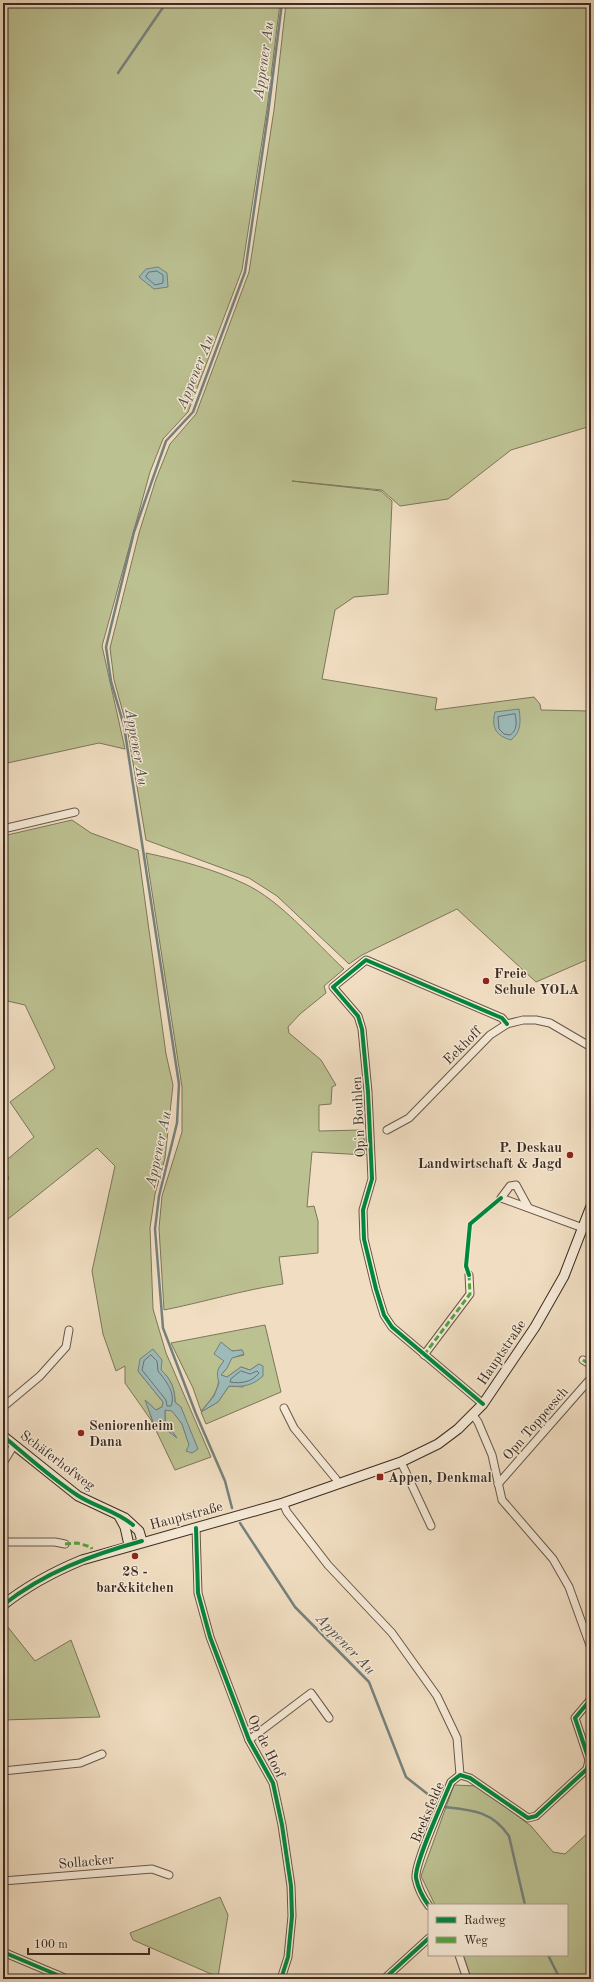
<svg xmlns="http://www.w3.org/2000/svg" width="594" height="1982" font-family="'Old Standard TT',serif">
  <style>
    .green { fill: #bcc192; stroke: #7c765a; fill-rule: evenodd }
    .water { fill: #9cbbba; stroke: #75817d }
    .lines { fill: none; stroke-linecap: round; stroke-linejoin: round }
    .shore { stroke: #6c726e; stroke-width: 1 }
    .stream { stroke: #75817d; stroke-width: 2.5 }
    .street-casing { stroke: #685749; stroke-width: 9 }
    .secondary-casing { stroke: #3b2a21; stroke-width: 11 }
    .street { stroke: #f6ead7; stroke-width: 7 }
    .secondary { stroke: #f6ead7; stroke-width: 9 }
    .quiet { stroke: #54a441; stroke-width: 3; stroke-dasharray: 6 3; stroke-linecap: butt }
    .cycleway-casing { stroke: #f6ead7; stroke-width: 6 }
    .cycleway { stroke: #00873e; stroke-width: 4 }
    .poi-dot { fill: #8f2418; stroke: #f6ead7; stroke-width: 1.5 }
    .labels { text-anchor: middle; stroke-width: 3; stroke-linejoin: round; paint-order: stroke }
    .poi-label { font-size: 14px; font-weight: bold; fill: #3b2a21; stroke: #f6ead7; text-anchor: start }
    .street-label { font-size: 14px; fill: #3b2a21; stroke: #f6ead7 }
    .water-label { font-size: 15px; font-style: italic; fill: #534e47; stroke: #f6ead7 }
  </style>
  <rect width="100%" height="100%" fill="#f1dec2"/>
  <filter id="stains"><feTurbulence type="fractalNoise" baseFrequency=".005" numOctaves="4"/><feColorMatrix values="0 0 0 0 .2 0 0 0 0 .09 0 0 0 0 .02 0 0 0 .5 -.17"/></filter>
  <radialGradient id="worn" r=".72"><stop offset=".6" stop-color="#630" stop-opacity="0"/><stop offset="1" stop-color="#630" stop-opacity=".3"/></radialGradient>
  <g class="green">
    <path d="M 3,3 L 280,3 L 267,109 L 242,270 L 188,412 L 163,439 L 150,472 L 102,646 L 125,749 L 99,743 L 3,764 Z"/>
    <path d="M 286,3 L 591,3 L 591,256 L 587,286 L 588,338 L 591,356 L 591,426 L 511,450 L 448,499 L 400,506 L 382,490 L 292,481 L 381,491 L 392,501 L 388,594 L 354,597 L 335,610 L 322,679 L 437,698 L 435,710 L 534,697 L 540,704 L 541,710 L 591,711 L 591,958 L 536,982 L 457,909 L 362,955 L 349,964 L 277,896 L 249,878 L 146,840 L 127,727 L 114,680 L 110,648 L 139,533 L 156,479 L 170,444 L 196,414 L 249,272 L 274,110 Z"/>
    <path d="M 72,820 L 91,833 L 138,850 L 166,1054 L 173,1085 L 165,1158 L 155,1194 L 150,1228 L 153,1309 L 166,1353 L 211,1457 L 175,1470 L 151,1420 L 125,1383 L 125,1366 L 116,1371 L 103,1334 L 92,1271 L 115,1166 L 97,1148 L 3,1223 L 3,1184 L 9,1179 L 3,1163 L 34,1137 L 10,1102 L 55,1068 L 25,1005 L 3,1000 L 3,836 ZM 161,1370 C 171,1379 175,1389 175,1402 L 181,1407 L 192,1453 L 182,1424 L 172,1410 L 165,1410 L 165,1421 L 176,1437 L 159,1424 L 154,1426 L 146,1401 L 156,1410 L 162,1407 L 163,1402 L 138,1371 Z"/>
    <path d="M 146,853 C 179,860 214,869 245,884 C 280,900 315,942 344,969 L 324,986 L 326,993 L 300,1014 L 288,1027 L 289,1033 L 321,1060 L 336,1085 L 332,1087 L 331,1104 L 319,1105 L 319,1131 L 363,1130 L 366,1155 L 312,1152 L 307,1207 L 314,1206 L 318,1221 L 318,1253 L 279,1257 L 283,1284 C 243,1290 204,1302 164,1310 L 159,1228 L 162,1196 L 182,1132 L 182,1087 Z"/>
    <path d="M 265,1325 L 281,1392 L 206,1424 L 201,1412 L 218,1402 L 229,1386 L 243,1387 L 259,1364 L 250,1370 L 241,1367 L 227,1377 L 221,1375 L 227,1368 L 231,1358 L 244,1355 L 242,1350 L 232,1351 L 221,1343 L 224,1361 L 219,1368 C 220,1389 215,1395 201,1411 L 193,1388 L 171,1343 Z"/>
    <path d="M 3,1621 L 35,1661 L 71,1640 L 100,1717 L 3,1720 Z"/>
    <path d="M 454,1785 L 478,1786 L 531,1826 L 553,1852 L 565,1854 L 591,1830 L 591,1892 L 588,1893 L 591,1895 L 591,1979 L 471,1979 L 463,1955 L 567,1955 L 567,1905 L 435,1905 L 421,1876 Z"/>
    <path d="M 220,1897 L 228,1915 L 218,1977 L 133,1940 L 130,1933 Z"/>
  </g>
  <g class="water">
    <path d="M 158,267 L 167,273 L 168,287 L 154,289 L 139,277 L 146,269 Z"/>
    <path d="M 519,709 C 521,722 521,732 511,740 C 496,736 491,727 495,712 Z"/>
    <path d="M 221,1342 L 232,1351 L 242,1350 L 244,1354 L 232,1358 L 227,1368 L 221,1375 L 227,1377 L 241,1367 L 250,1370 L 259,1364 L 263,1366 L 263,1376 C 252,1386 243,1387 229,1386 L 218,1402 L 201,1412 L 214,1396 L 219,1383 C 216,1373 217,1369 224,1361 L 214,1354 Z"/>
    <path d="M 153,1349 L 162,1360 L 161,1370 C 171,1379 175,1389 175,1402 L 181,1407 L 198,1449 L 192,1453 L 186,1451 L 189,1445 L 182,1424 L 172,1411 L 165,1410 L 165,1421 L 177,1438 L 159,1424 L 155,1427 L 145,1400 L 156,1410 L 162,1407 L 163,1402 L 138,1371 L 140,1359 Z"/>
  </g>
  <g class="lines">
    <g class="shore">
      <path d="M 149,272 L 157,271 L 163,275 L 163,283 L 155,285 L 146,277 Z"/>
      <path d="M 515,714 C 517,722 517,731 510,735 L 504,734 L 499,729 L 498,717 Z"/>
      <path d="M 151,1355 L 157,1361 L 158,1371 C 166,1381 176,1393 171,1406 L 167,1406 L 166,1400 L 142,1370 L 144,1361 Z"/>
      <path d="M 241,1371 L 250,1374 L 257,1371 L 259,1373 C 252,1382 241,1384 230,1382 L 231,1379 Z"/>
    </g>
    <g class="stream">
      <path d="M 118,73 L 166,3"/>
      <path d="M 232,1508 L 225,1481 L 196,1414 L 163,1328 L 155,1229 L 159,1196 L 177,1123 L 179,1084 L 124,726 L 111,681 L 106,647 L 134,532 L 166,441 L 193,412 L 245,272 L 268,114 L 282,3"/>
      <path d="M 240,1523 L 295,1607 L 369,1682 L 406,1777 L 439,1803"/>
      <path d="M 445,1807 C 472,1810 492,1811 509,1836 L 525,1905"/>
      <path d="M 548,1955 L 560,1979"/>
    </g>
    <g class="street-casing">
      <g id="street">
        <path d="M 3,829 L 75,812"/>
        <path d="M 387,1130 L 409,1118 L 490,1035 L 507,1024 L 523,1020 L 536,1020 L 550,1023 L 591,1047"/>
        <path d="M 528,1207 L 516,1185 L 510,1186 L 501,1198 L 583,1228"/>
        <path d="M 424,1355 L 470,1294 L 469,1275"/>
        <path d="M 583,1360 L 591,1365"/>
        <path d="M 483,1404 L 392,1327 L 384,1315 L 376,1289 L 364,1239 L 363,1210 L 372,1179 L 368,1092 L 362,1029 L 358,1016 L 333,987 L 366,960 L 502,1018 L 507,1024"/>
        <path d="M 3,1407 L 40,1376 L 66,1347 L 69,1330"/>
        <path d="M 284,1408 L 294,1428 L 336,1479 L 338,1484"/>
        <path d="M 473,1415 L 478,1422 L 492,1455 L 502,1500 L 553,1559 L 569,1587 L 591,1648"/>
        <path d="M 401,1462 L 431,1526"/>
        <path d="M 3,1463 L 14,1445"/>
        <path d="M 498,1484 L 591,1378"/>
        <path d="M 283,1503 L 287,1512 L 328,1565 L 392,1633 L 437,1696 L 457,1738 L 460,1775"/>
        <path d="M 196,1528 L 198,1593 L 210,1637 L 249,1740 L 273,1783 L 282,1825 L 291,1886 L 292,1916 L 288,1957 L 281,1979"/>
        <path d="M 3,1542 L 55,1542 L 65,1544"/>
        <path d="M 249,1740 L 311,1693 L 329,1718"/>
        <path d="M 3,1771 L 80,1763 L 102,1754"/>
        <path d="M 460,1775 L 470,1778 L 528,1818 L 536,1816 L 587,1769 L 589,1760 L 575,1718 L 591,1699"/>
        <path d="M 3,1881 L 152,1869 L 169,1875"/>
        <path d="M 429,1906 C 423,1898 418,1888 416,1878 C 414,1864 444,1799 451,1782 L 460,1775"/>
        <path d="M 3,1952 L 67,1979"/>
        <path d="M 459,1955 L 467,1979"/>
        <path d="M 384,1979 L 429,1938"/>
      </g>
    </g>
    <g class="secondary-casing">
      <g id="secondary">
        <path d="M 3,1436 L 78,1496 L 125,1518 L 139,1531 L 142,1541"/>
        <path d="M 119,1516 L 125,1527 L 129,1545"/>
        <path d="M 3,1605 C 27,1586 53,1572 82,1560 L 283,1503 L 401,1462 L 438,1444 L 458,1429 L 483,1404 L 535,1327 L 564,1276 L 591,1206"/>
      </g>
    </g>
    <use href="#street" class="street"/>
    <use href="#secondary" class="secondary"/>
    <g class="quiet">
      <path d="M 424,1355 L 470,1294 L 469,1275"/>
      <path d="M 583,1360 L 591,1365"/>
      <path d="M 65,1544 L 77,1543 L 91,1547 L 92,1549"/>
    </g>
    <g class="cycleway-casing">
      <g id="cycleway">
        <path d="M 469,1275 L 466,1266 L 470,1224 L 501,1198"/>
        <path d="M 483,1404 L 392,1327 L 384,1315 L 376,1289 L 364,1239 L 363,1210 L 372,1179 L 368,1092 L 362,1029 L 358,1016 L 333,987 L 366,960 L 502,1018 L 507,1024"/>
        <path d="M 3,1436 C 27,1456 51,1478 77,1495 C 95,1507 117,1511 133,1525"/>
        <path d="M 196,1528 L 198,1593 L 210,1637 L 249,1740 L 273,1783 L 282,1825 L 291,1886 L 292,1916 L 288,1957 L 281,1979"/>
        <path d="M 3,1605 C 45,1572 91,1555 142,1541"/>
        <path d="M 429,1906 C 423,1898 418,1888 416,1878 C 414,1864 444,1799 451,1782 L 460,1775 L 470,1778 L 528,1818 L 536,1816 L 587,1769 L 589,1760 L 575,1718 L 591,1699"/>
        <path d="M 3,1952 L 67,1979"/>
        <path d="M 384,1979 L 429,1938"/>
      </g>
    </g>
    <use href="#cycleway" class="cycleway"/>
  </g>
  <g class="poi-dot">
    <circle cx="486" cy="981" r="4"/>
    <circle cx="570" cy="1155" r="4"/>
    <circle cx="81" cy="1433" r="4"/>
    <rect x="376" y="1473" width="8" height="8" rx="2"/>
    <circle cx="135" cy="1556" r="4"/>
  </g>
  <g class="labels">
    <g class="poi-label">
      <text x="494" y="978">Freie<tspan x="494" dy="16">Schule YOLA</tspan></text>
      <text x="562" y="1152" text-anchor="end">P. Deskau<tspan x="562" dy="16">Landwirtschaft &amp; Jagd</tspan></text>
      <text x="89" y="1430">Seniorenheim<tspan x="89" dy="16">Dana</tspan></text>
      <text x="388" y="1482">Appen, Denkmal</text>
      <text x="135" y="1576" text-anchor="middle">28 -<tspan x="135" dy="16">bar&amp;kitchen</tspan></text>
    </g>
    <g class="street-label">
      <text transform="translate(462 1045) rotate(-45)" y="5">Eekhoff</text>
      <text transform="translate(358 1117) rotate(-93)" y="5">Op'n Bouhlen</text>
      <text transform="translate(501 1352) rotate(-56)" y="5">Hauptstraße</text>
      <text transform="translate(535 1423) rotate(-49)" y="5">Opn Toppeesch</text>
      <text transform="translate(58 1460) rotate(37)" y="5">Schäferhofweg</text>
      <text transform="translate(186 1515) rotate(-15)" y="5">Hauptstraße</text>
      <text transform="translate(267 1746) rotate(64)" y="5">Op de Hoof</text>
      <text transform="translate(427 1812) rotate(-67)" y="5">Beeksfelde</text>
      <text transform="translate(86 1861) rotate(-5)" y="5">Sollacker</text>
    </g>
    <g class="water-label">
      <text transform="translate(263 60) rotate(-82)" y="5">Appener Au</text>
      <text transform="translate(195 372) rotate(-68)" y="5">Appener Au</text>
      <text transform="translate(137 747) rotate(80)" y="5">Appener Au</text>
      <text transform="translate(158 1149) rotate(-78)" y="5">Appener Au</text>
      <text transform="translate(346 1644) rotate(46)" y="5">Appener Au</text>
    </g>
  </g>
  <rect width="594" height="1982" fill="none" stroke="#f1dec2" stroke-width="16"/>
  <rect x="4" y="4" width="586" height="1974" fill="none" stroke="#3b2a21" stroke-width="2"/>
  <rect x="8" y="8" width="578" height="1966" fill="none" stroke="#3b2a21"/>
  <rect x="428" y="1904" width="140" height="52" fill="#f6ead7" stroke="#ab9d8e"/>
  <rect x="436" y="1917" width="20" height="6" fill="#00873e" stroke="#ab9d8e"/>
  <text x="464" y="1924" font-size="12" fill="#3b2a21">Radweg</text>
  <rect x="436" y="1937" width="20" height="6" fill="#54a441" stroke="#ab9d8e"/>
  <text x="464" y="1944" font-size="12" fill="#3b2a21">Weg</text>
  <path d="M28 1948v6h121v-6" fill="none" stroke="#3b2a21" stroke-width="2"/>
  <text x="34" y="1948" font-size="12" fill="#3b2a21" stroke="#f6ead7" stroke-width="3" paint-order="stroke">100 m</text>
  <rect width="100%" height="100%" filter="url(#stains)"/>
  <rect width="100%" height="100%" fill="url(#worn)"/>
</svg>
